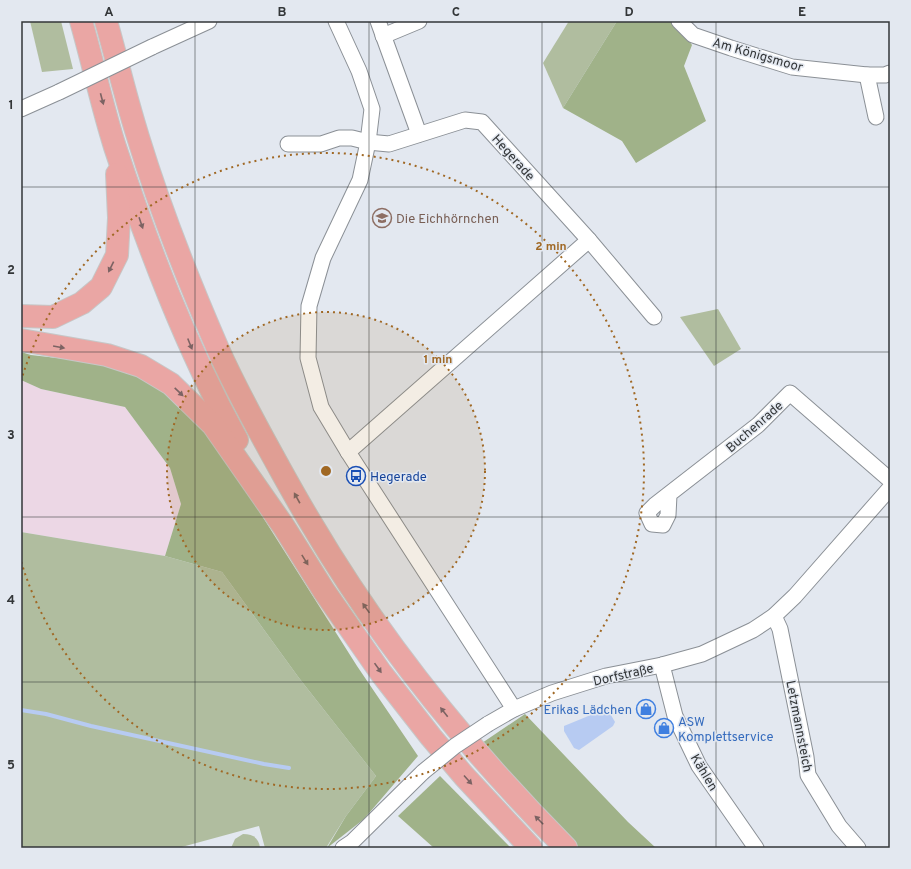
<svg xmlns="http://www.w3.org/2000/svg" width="911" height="869" font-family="Overpass,sans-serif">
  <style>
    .commercial { fill: #ecd7e5 }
    .green { fill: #b0bd9f }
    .forest { fill: #a0b289 }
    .water { fill: #b7cbf2 }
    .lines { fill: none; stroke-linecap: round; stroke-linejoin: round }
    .stream { stroke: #b7cbf2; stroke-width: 4 }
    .minor-casing { stroke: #8b9096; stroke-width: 17 }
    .trunk-casing { stroke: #c6c7c7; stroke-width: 24 }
    .minor { stroke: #fff; stroke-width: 15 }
    .trunk { stroke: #eaa6a4; stroke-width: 22 }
    .minor-bridge-casing { stroke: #8b9096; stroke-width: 17; stroke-linecap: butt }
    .minor-bridge { stroke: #fff; stroke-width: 15 }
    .oneway { fill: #7c6363 }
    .grid { fill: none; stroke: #333638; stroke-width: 1; stroke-opacity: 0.55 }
    .ring { fill: none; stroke: #a06824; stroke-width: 2; stroke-dasharray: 2 4 }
    .labels { text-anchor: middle; stroke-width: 3; stroke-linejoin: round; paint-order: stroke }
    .street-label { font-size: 13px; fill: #333638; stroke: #e3e8f0 }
    .education-label { font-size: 13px; fill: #785e54; stroke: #e3e8f0; text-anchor: start }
    .transit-label { font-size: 13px; fill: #164399; stroke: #e3e8f0; text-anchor: start }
    .shop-label { font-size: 13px; fill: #366cbe; stroke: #e3e8f0; text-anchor: end }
    .centre { fill: #a06824; stroke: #e3e8f0; stroke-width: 2 }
    .ring-label { font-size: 12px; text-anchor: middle; font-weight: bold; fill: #a06824; stroke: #e3e8f0; stroke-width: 3; stroke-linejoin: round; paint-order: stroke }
    .neatline { fill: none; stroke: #333638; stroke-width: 1.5 }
    .grid-label { font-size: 13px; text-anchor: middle; font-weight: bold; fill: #333638 }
  </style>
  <rect width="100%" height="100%" fill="#e3e8f0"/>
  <path class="commercial" d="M 21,380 L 41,389 L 125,407 L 170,468 L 181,504 L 165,556 L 21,532 Z"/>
  <g class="green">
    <path d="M 30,21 L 61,21 L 73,69 L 42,72 Z"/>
    <path d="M 569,21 L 617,21 L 563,108 L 543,63 Z"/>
    <path d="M 718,309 L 741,349 L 714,366 L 680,317 Z"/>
    <path d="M 21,532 L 165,556 L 222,572 L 299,678 L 376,776 L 346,816 L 326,848 L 265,848 L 259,826 L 178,848 L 21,848 Z"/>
    <path d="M 243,834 C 253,834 259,838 260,848 L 231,848 L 235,839 Z"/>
  </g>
  <g class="forest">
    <path d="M 617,21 L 675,21 L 692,45 L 684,66 L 706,121 L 636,163 L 622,141 L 563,108 Z"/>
    <path d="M 21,352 L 31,355 L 109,364 L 139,373 L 176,397 L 207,429 L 357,666 L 418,756 L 364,819 L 327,848 L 346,816 L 376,776 L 299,678 L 222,572 L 165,556 L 181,504 L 170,468 L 125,407 L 41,389 L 21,380 Z"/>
    <path d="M 525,714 L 628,822 L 656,848 L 578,848 L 482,743 Z"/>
    <path d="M 440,776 L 511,848 L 434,848 L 398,816 Z"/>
  </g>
  <path class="water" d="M 603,710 L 608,710 L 615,722 L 613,726 L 579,750 L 574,748 L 564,731 L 564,726 Z"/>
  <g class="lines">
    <path class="stream" d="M 21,710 L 46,714 L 91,726 L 264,764 L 289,768"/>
    <g class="minor-casing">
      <g id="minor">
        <path d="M 336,21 L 359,71 L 372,109 L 368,142 L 360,180 L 323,258 L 309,306 L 308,358 L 321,407 L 348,452 L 514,709"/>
        <path d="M 378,21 L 419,134"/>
        <path d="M 679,21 L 693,35 L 731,48 L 792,67 L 867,75 L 885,75 L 890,73"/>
        <path d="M 383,36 L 419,21"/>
        <path d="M 152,47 L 209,21"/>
        <path d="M 867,75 L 876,117"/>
        <path d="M 21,109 L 59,92"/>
        <path d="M 288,144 L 321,144 L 339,138 L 352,138 L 368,142 L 389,144 L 465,120 L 482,122 L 589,240 L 654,317"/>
        <path d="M 348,452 L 589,240"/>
        <path d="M 669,495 L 668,515 L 663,525 L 652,524 L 647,513 L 655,505 L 758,425 L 790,393 L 890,480"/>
        <path d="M 774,616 L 780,629 L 806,757 L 808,775 L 839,826 L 858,848"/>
        <path d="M 662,665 L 675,716 L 699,766 L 756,848"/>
        <path d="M 488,724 L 514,709 L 552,693 L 606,676 L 662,665 L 702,654 L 753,630 L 774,616 L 795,596 L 890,488"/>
        <path d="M 343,848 L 352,842 L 423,772"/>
      </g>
    </g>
    <g class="trunk-casing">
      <g id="trunk">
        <path d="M 81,21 C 93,63 102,106 115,147 C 148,247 186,347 237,440"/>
        <path d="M 106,21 C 117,60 126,99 138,137 C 160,209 188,280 218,349 C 236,390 258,429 280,469 C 290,487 300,505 311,523 C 381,642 469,750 566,848"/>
        <path d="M 21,316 L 53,317 L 82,303 L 101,287 L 117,255 L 119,218 L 117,174"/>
        <path d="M 21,340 L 107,355 L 141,366 L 171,384 L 213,425 L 284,527 L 324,591 L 381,673 L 431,737 L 464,776 L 531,848"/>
      </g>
    </g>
    <use href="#minor" class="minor"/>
    <use href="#trunk" class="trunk"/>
    <g class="minor-bridge-casing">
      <g id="minor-bridge">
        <path d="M 59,92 L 152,47"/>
        <path d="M 423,772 L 455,746 L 488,724"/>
      </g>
    </g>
    <use href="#minor-bridge" class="minor-bridge"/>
  </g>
  <defs><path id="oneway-solid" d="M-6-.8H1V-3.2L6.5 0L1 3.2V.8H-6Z"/></defs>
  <g class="oneway">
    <use href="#oneway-solid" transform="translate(102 99) rotate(75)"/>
    <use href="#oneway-solid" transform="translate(141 223) rotate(71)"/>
    <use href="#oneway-solid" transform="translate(111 267) rotate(116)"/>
    <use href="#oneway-solid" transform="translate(190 344) rotate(68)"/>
    <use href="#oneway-solid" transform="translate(59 347) rotate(10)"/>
    <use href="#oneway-solid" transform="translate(179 392) rotate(44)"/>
    <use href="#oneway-solid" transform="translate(297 498) rotate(-119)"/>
    <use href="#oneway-solid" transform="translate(305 560) rotate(58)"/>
    <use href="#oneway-solid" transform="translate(366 608) rotate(-125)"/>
    <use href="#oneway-solid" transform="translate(378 668) rotate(55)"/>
    <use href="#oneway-solid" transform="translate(444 712) rotate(-128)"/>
    <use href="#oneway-solid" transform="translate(468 780) rotate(48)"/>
    <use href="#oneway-solid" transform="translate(539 820) rotate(-135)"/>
  </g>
  <path class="grid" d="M 195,21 L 195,848M 369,21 L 369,848M 542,21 L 542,848M 716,21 L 716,848M 21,187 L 890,187M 21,352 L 890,352M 21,517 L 890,517M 21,682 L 890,682"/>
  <circle cx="326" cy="471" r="159" fill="#a06824" fill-opacity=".12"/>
  <g class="ring">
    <circle cx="326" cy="471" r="159"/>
    <path d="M21 381A318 318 0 1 1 21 561"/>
  </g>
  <defs>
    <g id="school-ring" transform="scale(1)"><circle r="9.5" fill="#e3e8f0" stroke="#8d6e63" stroke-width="1.5"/><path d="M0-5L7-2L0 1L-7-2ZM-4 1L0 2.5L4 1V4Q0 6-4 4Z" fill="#8d6e63"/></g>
    <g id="bus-ring" transform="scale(1)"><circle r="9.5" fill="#e3e8f0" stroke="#1a4fb4" stroke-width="1.5"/><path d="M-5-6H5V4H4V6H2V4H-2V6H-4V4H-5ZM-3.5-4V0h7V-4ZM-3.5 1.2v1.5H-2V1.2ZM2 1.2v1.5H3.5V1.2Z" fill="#1a4fb4"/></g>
    <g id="shop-ring" transform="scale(1)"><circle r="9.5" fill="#e3e8f0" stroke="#3f7fe0" stroke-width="1.5"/><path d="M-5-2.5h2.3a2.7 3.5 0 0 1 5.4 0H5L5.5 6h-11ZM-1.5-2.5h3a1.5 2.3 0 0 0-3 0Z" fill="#3f7fe0"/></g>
  </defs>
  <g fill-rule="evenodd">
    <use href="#school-ring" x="382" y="218"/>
    <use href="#bus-ring" x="356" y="476"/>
    <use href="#shop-ring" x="646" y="709"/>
    <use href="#shop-ring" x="664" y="728"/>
  </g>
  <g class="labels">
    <g class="street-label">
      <text transform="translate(758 54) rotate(16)" y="5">Am Königsmoor</text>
      <text transform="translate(514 157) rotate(48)" y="5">Hegerade</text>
      <text transform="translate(754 426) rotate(-41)" y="5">Buchenrade</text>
      <text transform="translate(623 674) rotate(-13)" y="5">Dorfstraße</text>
      <text transform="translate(800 726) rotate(79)" y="5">Letzmannsteich</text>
      <text transform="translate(705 772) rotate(59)" y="5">Kählen</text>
    </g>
    <g class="education-label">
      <text x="396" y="223">Die Eichhörnchen</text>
    </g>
    <g class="transit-label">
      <text x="370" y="481">Hegerade</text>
    </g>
    <g class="shop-label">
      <text x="632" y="714">Erikas Lädchen</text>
      <text x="678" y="726" text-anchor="start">ASW<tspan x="678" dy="15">Komplettservice</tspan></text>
    </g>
  </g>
  <circle cx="326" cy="471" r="6" class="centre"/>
  <g class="ring-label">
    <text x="551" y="250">2 min</text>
    <text x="438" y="363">1 min</text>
  </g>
  <rect width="911" height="869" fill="none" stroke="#e3e8f0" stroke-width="44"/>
  <rect x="22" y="22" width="867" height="825" class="neatline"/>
  <g class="grid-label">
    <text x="109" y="16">A</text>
    <text x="282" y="16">B</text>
    <text x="456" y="16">C</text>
    <text x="629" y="16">D</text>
    <text x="802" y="16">E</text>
    <text x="11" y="109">1</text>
    <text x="11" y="274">2</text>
    <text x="11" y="439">3</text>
    <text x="11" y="604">4</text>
    <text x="11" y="769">5</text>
  </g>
</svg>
